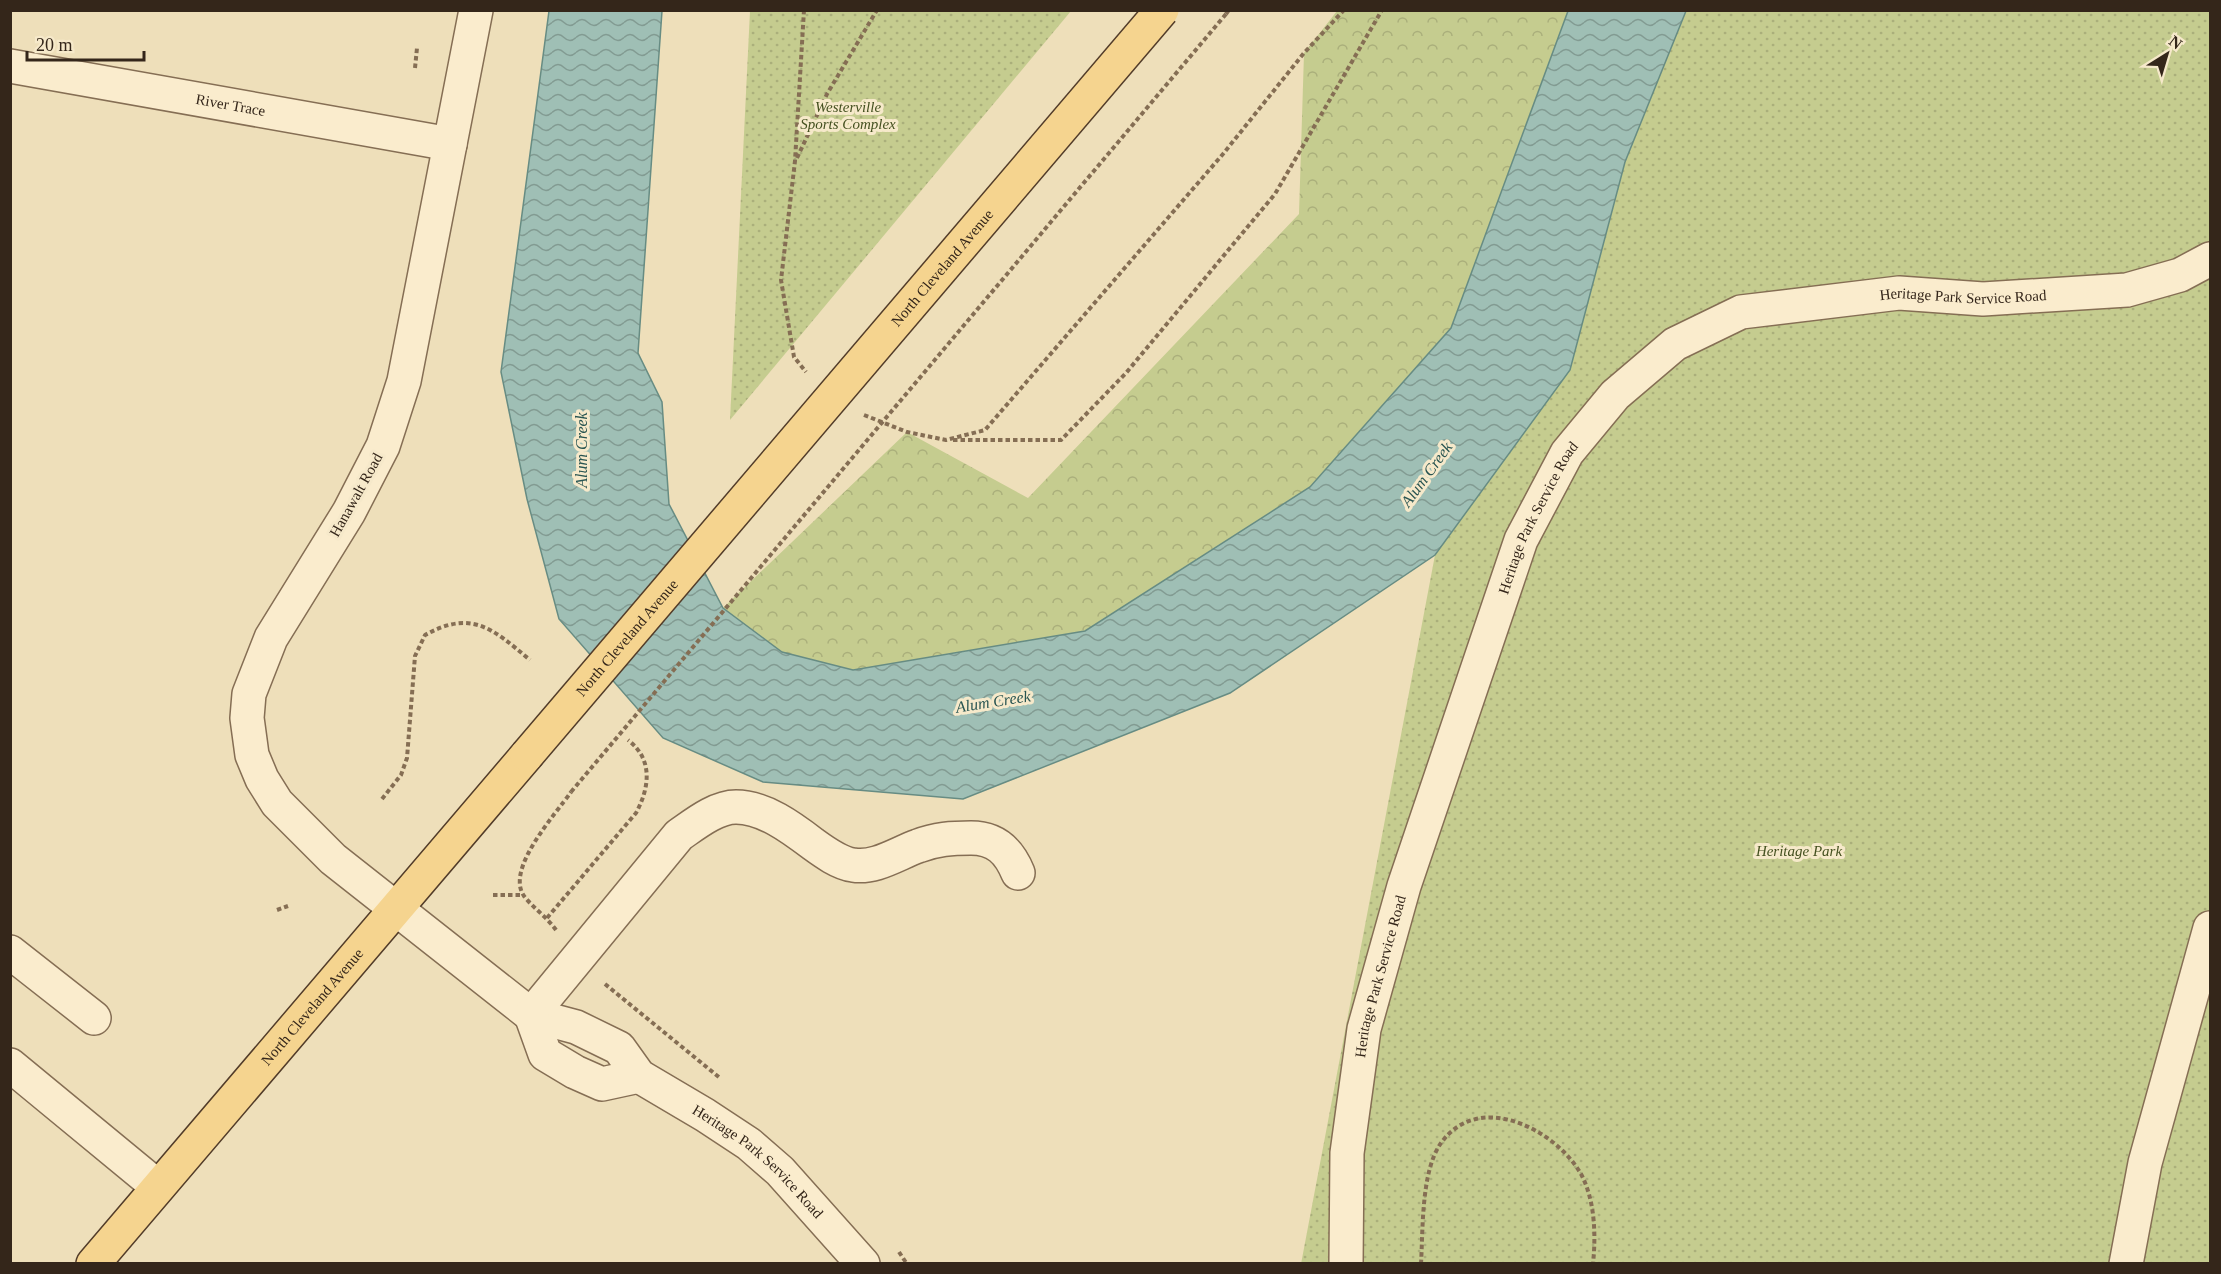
<svg xmlns="http://www.w3.org/2000/svg" width="2221" height="1274" font-family="Georgia,serif">
  <style>
    .grass { fill: url(#grass-dots) }
    .forest { fill: url(#forest-crowns) }
    .water { fill: url(#water-waves); stroke: #678c83; stroke-width: 1.5 }
    .lines { fill: none; stroke-linecap: round; stroke-linejoin: round }
    .minor-casing { stroke: #856e54; stroke-width: 36 }
    .major-casing { stroke: #523c29; stroke-width: 36 }
    .path { stroke: #856e54; stroke-width: 4; stroke-dasharray: 4.5 3; stroke-linecap: butt }
    .minor { stroke: #faeccd; stroke-width: 33 }
    .major { stroke: #f5d48f; stroke-width: 33 }
    .major-bridge-casing { stroke: #523c29; stroke-width: 36; stroke-linecap: butt }
    .path-bridge { stroke: #856e54; stroke-width: 4; stroke-dasharray: 4.5 3; stroke-linecap: butt }
    .major-bridge { stroke: #f5d48f; stroke-width: 33 }
    .labels { text-anchor: middle; stroke-width: 6; stroke-linejoin: round; paint-order: stroke }
    .street-label { font-size: 15px; fill: #34261a; stroke: #f6e9ca }
    .park-label { font-size: 15px; font-style: italic; fill: #455120; stroke: #f6e9ca }
    .water-label { font-size: 16px; font-style: italic; fill: #285451; stroke: #f6e9ca }
  </style>
  <defs>
    <pattern id="grass-dots" width="8" height="8" patternUnits="userSpaceOnUse" patternTransform="scale(1.5)"><rect width="8" height="8" fill="#c5cc8f"/><path d="M2 2h.1M6 6h.1" fill="none" stroke="#aaaf7b" stroke-width="1.8" stroke-linecap="round"/></pattern>
    <pattern id="forest-crowns" width="20" height="18" patternUnits="userSpaceOnUse" patternTransform="scale(1.5)"><rect width="20" height="18" fill="#c5cc8f"/><path d="M2 6a3 3 0 1 1 6 0M12 15a3 3 0 1 1 6 0" fill="none" stroke="#aaaf7b"/></pattern>
    <pattern id="water-waves" width="16" height="10" patternUnits="userSpaceOnUse" patternTransform="scale(1.5)"><rect width="16" height="10" fill="#9fbfb5"/><path d="M0 5q4-4 8 0t8 0" fill="none" stroke="#829b92"/></pattern>
  </defs>
  <rect width="100%" height="100%" fill="#eedfba"/>
  <g class="grass">
    <path d="M 750,11 L 1071,11 L 730,420 Z"/>
    <path d="M 1686,11 L 2210,11 L 2210,1263 L 1301,1264 L 1435,555 L 1569,370 L 1625,162 Z"/>
  </g>
  <path class="forest" d="M 1337,11 L 1568,11 L 1451,328 L 1310,487 L 1085,631 L 853,670 L 782,652 L 723,608 L 907,432 L 1028,498 L 1299,214 L 1304,53 Z"/>
  <path class="water" d="M 549,11 L 662,11 L 638,353 L 662,402 L 669,504 L 723,608 L 782,652 L 853,670 L 1085,631 L 1310,487 L 1451,328 L 1568,11 L 1686,11 L 1625,162 L 1570,370 L 1435,555 L 1230,693 L 963,799 L 763,782 L 663,738 L 559,619 L 527,499 L 501,372 Z"/>
  <g class="lines">
    <g class="minor-casing">
      <g id="minor">
        <path id="s1" d="M 476,10 L 404,381 L 383,446 L 349,512 L 271,638 L 249,694 L 247,718 L 252,755 L 262,779 L 277,803 L 333,859 L 531,1015 L 576,1027 L 619,1048 L 639,1076 L 705,1115 L 749,1144 L 780,1171 L 863,1264"/>
        <path id="s2" d="M 10,66 L 450,144"/>
        <path d="M 10,952 L 94,1018"/>
        <path d="M 531,1015 L 679,835 C 695,824 716,807 736,807 C 764,807 792,828 813,844 C 824,852 839,863 853,865 C 875,869 898,853 918,846 C 936,839 952,838 971,838 C 996,838 1009,851 1018,873"/>
        <path d="M 531,1015 L 545,1054 L 575,1072 L 602,1084 L 639,1076"/>
        <path d="M 10,1065 L 158,1187"/>
        <path id="s3" d="M 1346,1264 L 1347,1153 L 1364,1029 L 1404,886 L 1521,540 L 1567,453 L 1615,395 L 1675,344 L 1741,312 L 1899,293 L 1983,299 L 2127,290 L 2180,275 L 2210,259"/>
        <path d="M 2126,1264 L 2145,1163 L 2210,928"/>
      </g>
    </g>
    <g class="major-casing">
      <g id="major">
        <path id="s4" d="M 93,1264 L 527,755"/>
      </g>
    </g>
    <g class="path">
      <path d="M 804,10 L 795,161 L 781,280 L 794,357 L 806,372"/>
      <path d="M 1226,14 L 1229,10"/>
      <path d="M 415,68 L 417,48"/>
      <path d="M 797,158 L 827,94 L 877,10"/>
      <path d="M 864,415 L 907,432 L 946,440 L 985,430 L 1223,154 L 1304,53 L 1344,10"/>
      <path d="M 953,440 L 1061,440 L 1126,373 L 1275,194 L 1382,10"/>
      <path d="M 382,799 L 401,775 L 407,758 L 415,656 L 425,635 C 472,609 493,629 530,660"/>
      <path d="M 493,895 L 523,895"/>
      <path d="M 277,910 L 288,906"/>
      <path d="M 547,918 L 636,813 C 650,787 653,759 628,740"/>
      <path d="M 556,930 C 547,917 533,908 524,896 C 505,869 555,815 571,792"/>
      <path d="M 605,984 L 720,1078"/>
      <path d="M 899,1252 L 907,1264"/>
      <path d="M 1421,1264 C 1423,1230 1421,1171 1441,1143 C 1479,1090 1555,1129 1581,1174 C 1595,1200 1596,1235 1593,1264"/>
      <path d="M 2210,1264 L 2210,1262"/>
    </g>
    <use href="#minor" class="minor"/>
    <use href="#major" class="major"/>
    <g class="major-bridge-casing">
      <g id="major-bridge">
        <path id="s5" d="M 527,755 L 1162,10"/>
      </g>
    </g>
    <path class="path-bridge" d="M 571,792 L 1226,14"/>
    <use href="#major-bridge" class="major-bridge"/>
  </g>
  <g class="labels">
    <g class="street-label">
      <text dy="5" stroke="none"><textPath href="#s2" startOffset="224">River Trace</textPath></text>
      <text dy="5" stroke="none"><textPath href="#s5" startOffset="640">North Cleveland Avenue</textPath></text>
      <text dy="5" stroke="none"><textPath href="#s3" startOffset="1299">Heritage Park Service Road</textPath></text>
      <text transform="translate(356 495) rotate(-61)" y="5">Hanawalt Road</text>
      <text dy="5" stroke="none"><textPath href="#s3" startOffset="777">Heritage Park Service Road</textPath></text>
      <text dy="5" stroke="none"><textPath href="#s5" startOffset="154">North Cleveland Avenue</textPath></text>
      <text dy="5" stroke="none"><textPath href="#s3" startOffset="291">Heritage Park Service Road</textPath></text>
      <text dy="5" stroke="none"><textPath href="#s4" startOffset="338">North Cleveland Avenue</textPath></text>
      <text dy="5" stroke="none"><textPath href="#s1" startOffset="1452">Heritage Park Service Road</textPath></text>
    </g>
    <g class="park-label">
      <text x="848" y="112">Westerville<tspan x="848" dy="17">Sports Complex</tspan></text>
      <text x="1799" y="856">Heritage Park</text>
    </g>
    <g class="water-label">
      <text transform="translate(581 450) rotate(-90)" y="6">Alum Creek</text>
      <text transform="translate(1426 474) rotate(-54)" y="6">Alum Creek</text>
      <text transform="translate(993 701) rotate(-9)" y="6">Alum Creek</text>
    </g>
  </g>
  <rect width="2221" height="1274" fill="none" stroke="#34261a" stroke-width="24"/>
  <g transform="translate(2167 54) rotate(37)" stroke="#f6e9ca" stroke-width="4.5" paint-order="stroke">
  <path d="M0-4.5L10 22L0 15L-10 22Z" fill="#34261a"/>
  <text y="-9" font-size="16" font-weight="bold" text-anchor="middle" fill="#34261a">N</text>
  </g>
  <path d="M27 51v9h117v-9" fill="none" stroke="#34261a" stroke-width="3"/>
  <text x="36" y="51" font-size="18" fill="#34261a" stroke="#f6e9ca" stroke-width="4.5" paint-order="stroke">20 m</text>
</svg>
